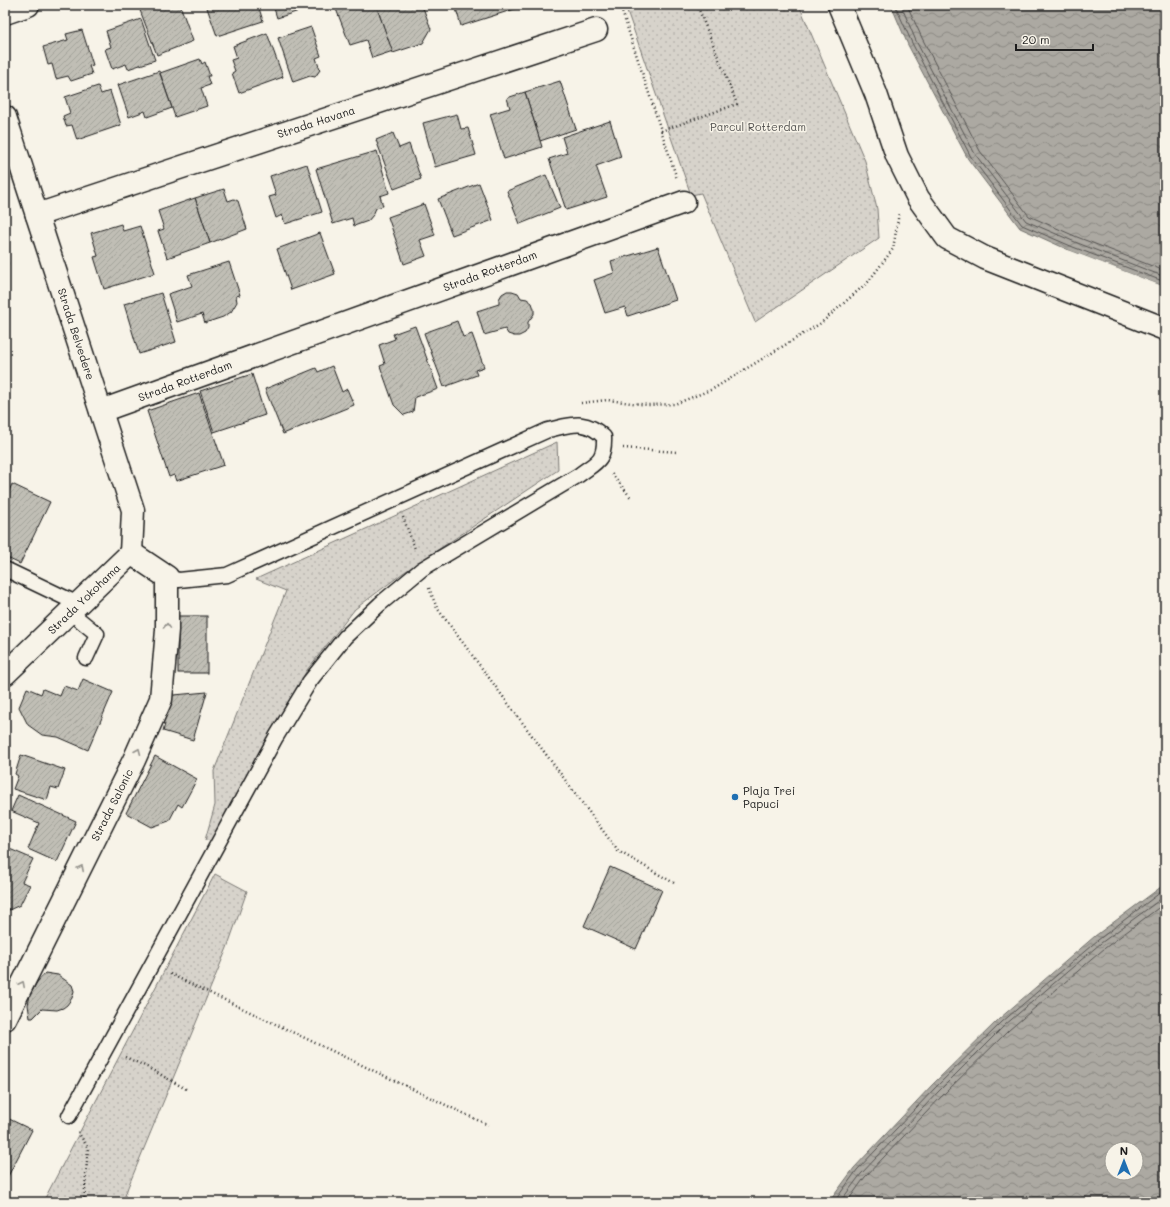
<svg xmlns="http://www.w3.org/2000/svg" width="1170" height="1207" font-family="Mali,sans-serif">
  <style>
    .green { fill: url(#green-dots); stroke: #7a7874 }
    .water { fill: url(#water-waves); stroke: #72716c; fill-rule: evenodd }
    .pier { fill: #f7f3e8 }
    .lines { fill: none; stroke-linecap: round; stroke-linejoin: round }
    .shore { stroke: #565452; stroke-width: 1 }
    .building { fill: url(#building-hatch); stroke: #1c1c1c }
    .lane-casing { stroke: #1c1c1c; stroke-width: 17 }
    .street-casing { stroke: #1c1c1c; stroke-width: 25 }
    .path { stroke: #1c1c1c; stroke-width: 2.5; stroke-dasharray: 1 3; stroke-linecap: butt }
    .lane { stroke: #f7f3e8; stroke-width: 14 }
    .street { stroke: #f7f3e8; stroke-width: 22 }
    .oneway { stroke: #94928c }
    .poi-dot { fill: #1f6fb2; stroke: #f7f3e8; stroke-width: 1.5 }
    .labels { text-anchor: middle; stroke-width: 3; stroke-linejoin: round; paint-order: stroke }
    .street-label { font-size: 11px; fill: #1c1c1c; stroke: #f7f3e8 }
    .park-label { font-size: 11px; fill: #545351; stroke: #f7f3e8 }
    .poi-label { font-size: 11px; fill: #1c1c1c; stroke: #f7f3e8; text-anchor: start }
  </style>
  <defs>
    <pattern id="green-dots" width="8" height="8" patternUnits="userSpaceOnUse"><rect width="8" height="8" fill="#d7d3cb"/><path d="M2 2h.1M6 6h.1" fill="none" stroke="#b8b5ae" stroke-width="1.8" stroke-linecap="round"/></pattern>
    <pattern id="water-waves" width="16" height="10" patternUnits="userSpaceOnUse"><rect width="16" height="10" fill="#aca9a2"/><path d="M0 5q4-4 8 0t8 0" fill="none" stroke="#8b8983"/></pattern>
    <pattern id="building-hatch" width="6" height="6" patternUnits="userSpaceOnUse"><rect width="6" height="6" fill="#c0beb5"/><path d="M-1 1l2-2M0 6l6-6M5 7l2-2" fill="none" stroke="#a4a39b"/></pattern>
  </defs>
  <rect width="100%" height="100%" fill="#f7f3e8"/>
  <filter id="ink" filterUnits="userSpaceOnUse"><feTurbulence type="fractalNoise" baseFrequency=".025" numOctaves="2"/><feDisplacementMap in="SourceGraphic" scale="8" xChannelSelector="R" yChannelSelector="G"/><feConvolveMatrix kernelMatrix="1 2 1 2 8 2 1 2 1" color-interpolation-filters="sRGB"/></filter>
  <g filter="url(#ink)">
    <g class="green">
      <path d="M 625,5 L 799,5 L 865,161 L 877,209 L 879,238 L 755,322 L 701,193 L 691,195 Z"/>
      <path d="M 557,442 L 558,470 L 403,573 L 355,609 L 307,670 L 213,841 L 205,840 L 215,805 L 214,771 L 286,591 L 256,579 Z"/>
      <path d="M 215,874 L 247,891 L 227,948 L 128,1187 L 123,1202 L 43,1202 Z"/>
    </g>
    <g class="water">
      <path d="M 891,5 L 1165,5 L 1165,287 L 1071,251 L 1020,228 L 968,159 L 908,45 Z"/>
      <path d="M 1165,884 L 1165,1202 L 829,1202 L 854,1168 L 932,1085 L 999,1019 L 1095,936 ZM 1112,1149 L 1136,1149 L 1136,1173 L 1112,1173 Z"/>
    </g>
    <path class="pier" d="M 1057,247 L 1071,251 L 1165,287 L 1165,289 Z"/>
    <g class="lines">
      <g class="shore">
        <path d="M 895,5 L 912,43 L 971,157 L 1022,225 L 1073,247 L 1165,282"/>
        <path d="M 901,5 L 916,41 L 975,154 L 1026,221 L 1075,242 L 1165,277"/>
        <path d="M 907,5 L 922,38 L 980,151 L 1029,216 L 1077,237 L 1165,271"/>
        <path d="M 834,1202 L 857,1170 L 935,1088 L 1002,1022 L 1098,940 L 1165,889"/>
        <path d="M 840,1202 L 861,1174 L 938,1092 L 1005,1025 L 1101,943 L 1165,896"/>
        <path d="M 847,1202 L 865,1177 L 942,1096 L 1009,1030 L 1105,948 L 1165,903"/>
      </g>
    </g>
    <g class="building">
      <path d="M 138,5 L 180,5 L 193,41 L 157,55 Z"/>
      <path d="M 206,5 L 258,5 L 263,21 L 217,36 Z"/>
      <path d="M 273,5 L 314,5 L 315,6 L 277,18 Z"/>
      <path d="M 350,5 L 376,5 L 393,51 L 372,58 L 366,40 L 350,45 L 336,9 Z"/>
      <path d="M 376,5 L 422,5 L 431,29 L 423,43 L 393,53 Z"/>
      <path d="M 455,5 L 520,5 L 521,7 L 461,26 Z"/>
      <path d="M 141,19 L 155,60 L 128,69 L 126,64 L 112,69 L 105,49 L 111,47 L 106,31 Z"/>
      <path d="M 311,27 L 321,56 L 316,58 L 320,70 L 315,77 L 310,76 L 293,82 L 278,38 Z"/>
      <path d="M 82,30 L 93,65 L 89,66 L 92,74 L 71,81 L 68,76 L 56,79 L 52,64 L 48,65 L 43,47 L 68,40 L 66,34 Z"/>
      <path d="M 267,33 L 283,77 L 239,93 L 232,73 L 235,71 L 231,60 L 237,58 L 233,46 Z"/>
      <path d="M 200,59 L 202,64 L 205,62 L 210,76 L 207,76 L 210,85 L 201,88 L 207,106 L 175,117 L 160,73 Z"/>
      <path d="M 159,71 L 172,108 L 147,117 L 145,111 L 129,117 L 118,85 Z"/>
      <path d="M 560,81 L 576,129 L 540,141 L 525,92 Z"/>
      <path d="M 98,86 L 101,94 L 110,91 L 121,125 L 77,140 L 72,125 L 66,126 L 63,116 L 70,113 L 65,97 Z"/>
      <path d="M 525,92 L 542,147 L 504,159 L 490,114 L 510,108 L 507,98 Z"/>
      <path d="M 457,114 L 461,129 L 468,128 L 476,155 L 435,167 L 423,123 Z"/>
      <path d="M 610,121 L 621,157 L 596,166 L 607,197 L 566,210 L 549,159 L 567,153 L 562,137 Z"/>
      <path d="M 393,133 L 399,148 L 409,144 L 421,179 L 394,189 L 376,140 Z"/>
      <path d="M 377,151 L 389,193 L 380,196 L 383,206 L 376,208 L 373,215 L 368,221 L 354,226 L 352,218 L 333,224 L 316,169 Z"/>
      <path d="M 307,164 L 322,212 L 285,224 L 282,215 L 276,218 L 269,197 L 276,195 L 270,176 Z"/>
      <path d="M 546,175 L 560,208 L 520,224 L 507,191 Z"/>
      <path d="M 479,183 L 493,220 L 452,235 L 438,199 Z"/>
      <path d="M 224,189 L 228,201 L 234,199 L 238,201 L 247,229 L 210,243 L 195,198 Z"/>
      <path d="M 195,198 L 210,243 L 167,258 L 158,231 L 164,229 L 158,211 Z"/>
      <path d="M 424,204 L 435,235 L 420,240 L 426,256 L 404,264 L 388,217 Z"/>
      <path d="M 121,224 L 123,231 L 140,226 L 155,273 L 104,289 L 94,257 L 98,256 L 91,233 Z"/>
      <path d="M 320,233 L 335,274 L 291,290 L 277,249 Z"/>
      <path d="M 658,247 L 676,300 L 628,316 L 625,307 L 605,313 L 594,280 L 614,273 L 611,261 Z"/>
      <path d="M 5,256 L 8,263 L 5,278 Z"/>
      <path d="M 229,262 L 240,295 L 236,296 L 237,302 L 231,312 L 223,317 L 205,323 L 202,314 L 177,322 L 168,294 L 192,286 L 188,275 Z"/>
      <path d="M 507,291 L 512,291 L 518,293 L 521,298 L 527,299 L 532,303 L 534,309 L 534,314 L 528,322 L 528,328 L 525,333 L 519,336 L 514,336 L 508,334 L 505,329 L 484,335 L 477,311 L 499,304 L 499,299 L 502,294 Z"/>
      <path d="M 161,293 L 176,342 L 139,354 L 124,304 Z"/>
      <path d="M 457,321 L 463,337 L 472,334 L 484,367 L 475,370 L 477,375 L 444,387 L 424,333 Z"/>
      <path d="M 415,326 L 438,389 L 415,397 L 413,412 L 404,415 L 394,405 L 380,366 L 385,364 L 379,345 L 395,339 L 393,334 Z"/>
      <path d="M 332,366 L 342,392 L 347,389 L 354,405 L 283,434 L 265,389 L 316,368 L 318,372 Z"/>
      <path d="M 252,374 L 265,415 L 214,432 L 200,391 Z"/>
      <path d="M 199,393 L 224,465 L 176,481 L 174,475 L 169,477 L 147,411 Z"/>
      <path d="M 12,484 L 50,502 L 20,564 L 5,557 L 5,500 Z"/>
      <rect x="178" y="616" width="29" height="57"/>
      <path d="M 83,679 L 113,692 L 88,750 L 58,737 L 42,735 L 28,725 L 19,707 L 27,688 L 41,694 L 43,689 L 60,696 L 64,686 L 78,691 Z"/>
      <path d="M 167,692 L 174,695 L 207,692 L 193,740 L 163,731 L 165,724 L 158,722 Z"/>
      <path d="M 21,755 L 65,770 L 58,789 L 51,787 L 47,800 L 13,789 L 18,776 L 15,774 Z"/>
      <path d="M 155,756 L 197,779 L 182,807 L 178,804 L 169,821 L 152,827 L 126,813 Z"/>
      <path d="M 18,795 L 76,821 L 57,862 L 28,849 L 39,823 L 11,811 Z"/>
      <path d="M 5,847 L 33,859 L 22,882 L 30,885 L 20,905 L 9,910 L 5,908 Z"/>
      <path d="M 610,867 L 662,890 L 636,949 L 584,926 Z"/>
      <path d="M 45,973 L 58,975 L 72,985 L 74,991 L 72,998 L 67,1005 L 63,1008 L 57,1010 L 42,1009 L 33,1018 L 30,1018 L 28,1005 L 30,995 L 37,982 Z"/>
      <path d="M 5,1117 L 32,1130 L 5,1182 Z"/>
    </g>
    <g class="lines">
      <g class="lane-casing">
        <g id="lane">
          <path d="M 5,569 L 78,604"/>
          <path d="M 70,612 L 97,634 L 86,658"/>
          <path d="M 69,1116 L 276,737 L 310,681 L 345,637 L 380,604 L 422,569 L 579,475 C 596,462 605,461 604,437 C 585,418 571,425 548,430 L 227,575 L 179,580 L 167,577"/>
        </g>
      </g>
      <g class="street-casing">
        <g id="street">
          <path d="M 839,5 L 876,94 L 897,156 L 918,198 L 947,238 L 985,258 L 1165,329"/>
          <path d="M 5,13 L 28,5"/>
          <path d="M 5,117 L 133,510 L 131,553"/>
          <path d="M 37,215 L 596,30"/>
          <path d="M 101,411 L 684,202"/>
          <path d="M 5,674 L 131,553 L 167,577 L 167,630 L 161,699 L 134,760 L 5,1019"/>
        </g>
      </g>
      <g class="path">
        <path d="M 620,5 L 677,179"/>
        <path d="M 661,131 L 737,104 L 697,5"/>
        <path d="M 581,403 L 607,400 L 648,405 L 675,404 L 713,389 L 821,323 L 868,282 L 893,249 L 899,213"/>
        <path d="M 623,448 L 677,452"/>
        <path d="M 612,474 L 632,499"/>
        <path d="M 403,517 L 415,549"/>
        <path d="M 429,588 L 437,608 L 618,851 L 674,883"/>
        <path d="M 170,974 L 488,1125"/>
        <path d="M 125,1057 L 145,1066 L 186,1089"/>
        <path d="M 78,1132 L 88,1148 L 84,1202"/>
      </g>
      <use href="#lane" class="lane"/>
      <use href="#street" class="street"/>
    </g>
    <defs><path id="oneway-chevron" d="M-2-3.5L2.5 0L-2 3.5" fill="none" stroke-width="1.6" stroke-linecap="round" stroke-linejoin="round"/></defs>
    <g class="oneway">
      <use href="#oneway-chevron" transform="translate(167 626) rotate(-88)"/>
      <use href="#oneway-chevron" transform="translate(138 751) rotate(-67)"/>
      <use href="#oneway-chevron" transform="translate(81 868) rotate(-63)"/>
      <use href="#oneway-chevron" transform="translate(22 984) rotate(-63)"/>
    </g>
  </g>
  <circle class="poi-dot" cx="735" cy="797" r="4"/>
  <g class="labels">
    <g class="street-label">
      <text transform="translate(316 122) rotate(-18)" y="4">Strada Havana</text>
      <text transform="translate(490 271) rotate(-20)" y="4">Strada Rotterdam</text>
      <text transform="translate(76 334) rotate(72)" y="4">Strada Belvedere</text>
      <text transform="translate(185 381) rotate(-20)" y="4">Strada Rotterdam</text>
      <text transform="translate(84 599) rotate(-44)" y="4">Strada Yokohama</text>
      <text transform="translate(112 805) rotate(-63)" y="4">Strada Salonic</text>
    </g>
    <g class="park-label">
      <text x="758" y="131">Parcul Rotterdam</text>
    </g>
    <g class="poi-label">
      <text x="743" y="795">Plaja Trei<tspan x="743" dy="13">Papuci</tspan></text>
    </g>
  </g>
  <rect width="1170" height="1207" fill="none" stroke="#f7f3e8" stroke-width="20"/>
  <rect x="10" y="10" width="1150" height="1187" fill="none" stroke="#1c1c1c" stroke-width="1.5" filter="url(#ink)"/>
  <g transform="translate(1124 1161)"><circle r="19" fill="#f7f3e8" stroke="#9f9d96"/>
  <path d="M0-3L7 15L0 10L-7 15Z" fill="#1f6fb2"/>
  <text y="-6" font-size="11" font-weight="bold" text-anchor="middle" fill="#1c1c1c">N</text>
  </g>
  <path d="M1016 44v6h77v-6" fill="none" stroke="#1c1c1c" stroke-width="2"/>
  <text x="1022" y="44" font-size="12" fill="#1c1c1c" stroke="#f7f3e8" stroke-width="3" paint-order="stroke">20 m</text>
</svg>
